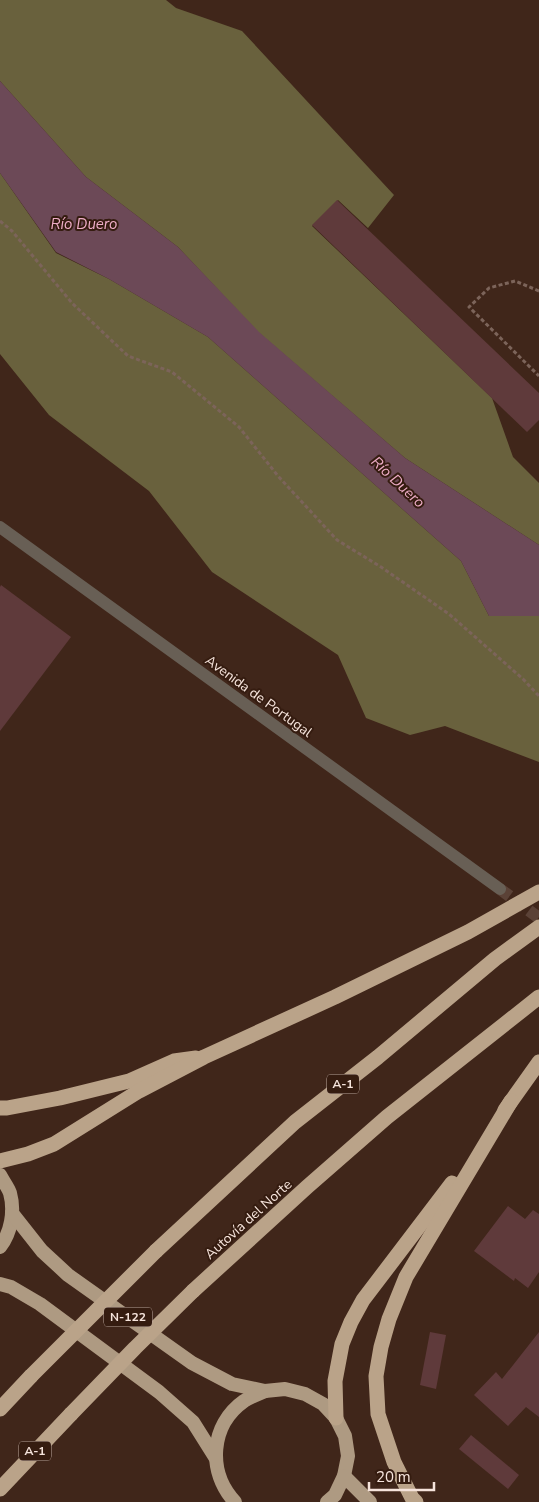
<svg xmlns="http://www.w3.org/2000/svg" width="539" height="1502" font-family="'Nunito Sans',sans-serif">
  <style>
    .forest { fill: #69613d }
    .water { fill: #6c4957 }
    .building { fill: #5f3a3b }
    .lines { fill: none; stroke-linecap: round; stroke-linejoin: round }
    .minor-tunnel { stroke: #5b4237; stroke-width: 12; stroke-dasharray: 12 6; stroke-linecap: butt }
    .path { stroke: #7c645a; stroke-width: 3; stroke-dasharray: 4 2.5; stroke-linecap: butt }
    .minor { stroke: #685f55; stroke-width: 12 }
    .trunk { stroke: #ae9a82; stroke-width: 14 }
    .motorway { stroke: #baa389; stroke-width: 15 }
    .motorway-bridge { stroke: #baa389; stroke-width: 15 }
    .labels { text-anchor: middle; stroke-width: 4; stroke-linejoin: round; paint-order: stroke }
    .shield { fill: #351c10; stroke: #bca89f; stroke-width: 1 }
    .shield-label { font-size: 12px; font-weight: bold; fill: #f6e4dc }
    .street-label { font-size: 14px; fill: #f6e4dc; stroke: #351c10 }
    .water-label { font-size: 15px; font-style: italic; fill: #eeadc7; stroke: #351c10 }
  </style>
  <rect width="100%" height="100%" fill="#40261a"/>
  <g class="forest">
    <path d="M 0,0 L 166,0 L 176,8 L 242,31 L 394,195 L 368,228 L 338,200 L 312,226 L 492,398 L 513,457 L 539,483 L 539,545 L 405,458 L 258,332 L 178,247 L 86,177 L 0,81 Z"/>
    <path d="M 0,173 L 56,253 L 109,279 L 208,337 L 461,561 L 489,616 L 539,616 L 539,762 L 445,726 L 410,735 L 366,718 L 338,655 L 212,572 L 149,491 L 49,415 L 0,354 Z"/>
  </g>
  <path class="water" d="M 0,81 L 86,177 L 178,247 L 259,332 L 405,458 L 539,545 L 539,616 L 489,616 L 461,561 L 208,337 L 109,279 L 56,252 L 0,173 Z"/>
  <g class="building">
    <path d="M 337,200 L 539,393 L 539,420 L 527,432 L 312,225 Z"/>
    <path d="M 1,585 L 71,637 L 0,731 L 0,587 Z"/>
    <path d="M 508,1206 L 525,1219 L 533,1210 L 539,1214 L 539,1272 L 528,1288 L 515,1278 L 514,1281 L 474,1251 Z"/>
    <path d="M 430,1332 L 446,1335 L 436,1389 L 420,1385 Z"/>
    <path d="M 539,1332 L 539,1417 L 526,1407 L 508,1426 L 474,1395 L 496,1372 L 502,1379 Z"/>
    <path d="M 471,1435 L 519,1475 L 508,1489 L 459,1449 Z"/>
  </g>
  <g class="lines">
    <path class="minor-tunnel" d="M 500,889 L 539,918"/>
    <g class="path">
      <path d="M 0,221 L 12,231 L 72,303 L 128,356 L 172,372 L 239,427 L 278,476 L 337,540 L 381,567 L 449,614 L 523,679 L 539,696"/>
      <path d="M 539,291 L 515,281 L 489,288 L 469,307 L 539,376"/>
    </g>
    <path class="minor" d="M 0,527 L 500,889"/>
    <g class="trunk">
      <path d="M 0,1175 C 3,1181 8,1187 10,1193 C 15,1211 11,1233 0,1247"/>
      <path d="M 12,1213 L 42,1251 L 68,1275 L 192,1363 L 232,1384 L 265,1391 L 285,1389 L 305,1394 L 323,1404 L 336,1418 L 345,1436 L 348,1456 L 344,1476 L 335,1495 L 327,1502"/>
      <path d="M 0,1284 L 11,1287 L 40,1304 L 159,1392 L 193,1422 L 215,1457"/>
      <path d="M 344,1476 L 370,1502"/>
      <path d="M 235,1502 C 207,1472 210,1425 244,1401 C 250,1397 258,1394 265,1391"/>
    </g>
    <g class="motorway">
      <path d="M 0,1108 L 7,1108 L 60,1098 L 129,1081 L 174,1061 L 196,1058"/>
      <path d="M 505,1110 L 539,1062"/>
      <path d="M 0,1161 L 28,1154 L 54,1144 L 139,1091 L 204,1057 L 335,997 L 468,932 L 539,892"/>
      <path d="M 156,1251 L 295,1122 L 378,1057 L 495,959 L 539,927"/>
      <path d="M 193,1291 L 307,1187 L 387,1117 L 539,997"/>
      <path d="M 0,1409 L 31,1376"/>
      <path d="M 336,1418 L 335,1381 L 342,1344 L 351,1322 L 363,1300 L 452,1183"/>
      <path d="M 0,1489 L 71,1414"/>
      <path d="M 416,1502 L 412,1498 L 394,1462 L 378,1414 L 376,1376 L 381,1347 L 389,1319 L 406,1277 L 511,1101"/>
    </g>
    <g class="motorway-bridge">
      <path d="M 31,1376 L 156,1251"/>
      <path d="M 71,1414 L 135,1348 L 193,1291"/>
    </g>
  </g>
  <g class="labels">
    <g class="shield">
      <rect x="327" y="1074.5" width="32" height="19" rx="4"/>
      <rect x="104" y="1307.5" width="48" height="19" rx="4"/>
      <rect x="19" y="1441.5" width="32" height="19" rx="4"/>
    </g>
    <g class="shield-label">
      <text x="343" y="1088">A-1</text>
      <text x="128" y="1321">N-122</text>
      <text x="35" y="1455">A-1</text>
    </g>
    <g class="street-label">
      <text transform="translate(259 696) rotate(36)" y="5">Avenida de Portugal</text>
      <text transform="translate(248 1219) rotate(-42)" y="5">Autovía del Norte</text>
    </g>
    <g class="water-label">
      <text x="84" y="229">Río Duero</text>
      <text transform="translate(398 482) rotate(43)" y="5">Río Duero</text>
    </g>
  </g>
  <path d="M369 1482v8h65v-8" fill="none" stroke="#f6e4dc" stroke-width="2.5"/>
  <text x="376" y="1482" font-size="15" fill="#f6e4dc" stroke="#351c10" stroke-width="4" paint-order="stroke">20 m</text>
</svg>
